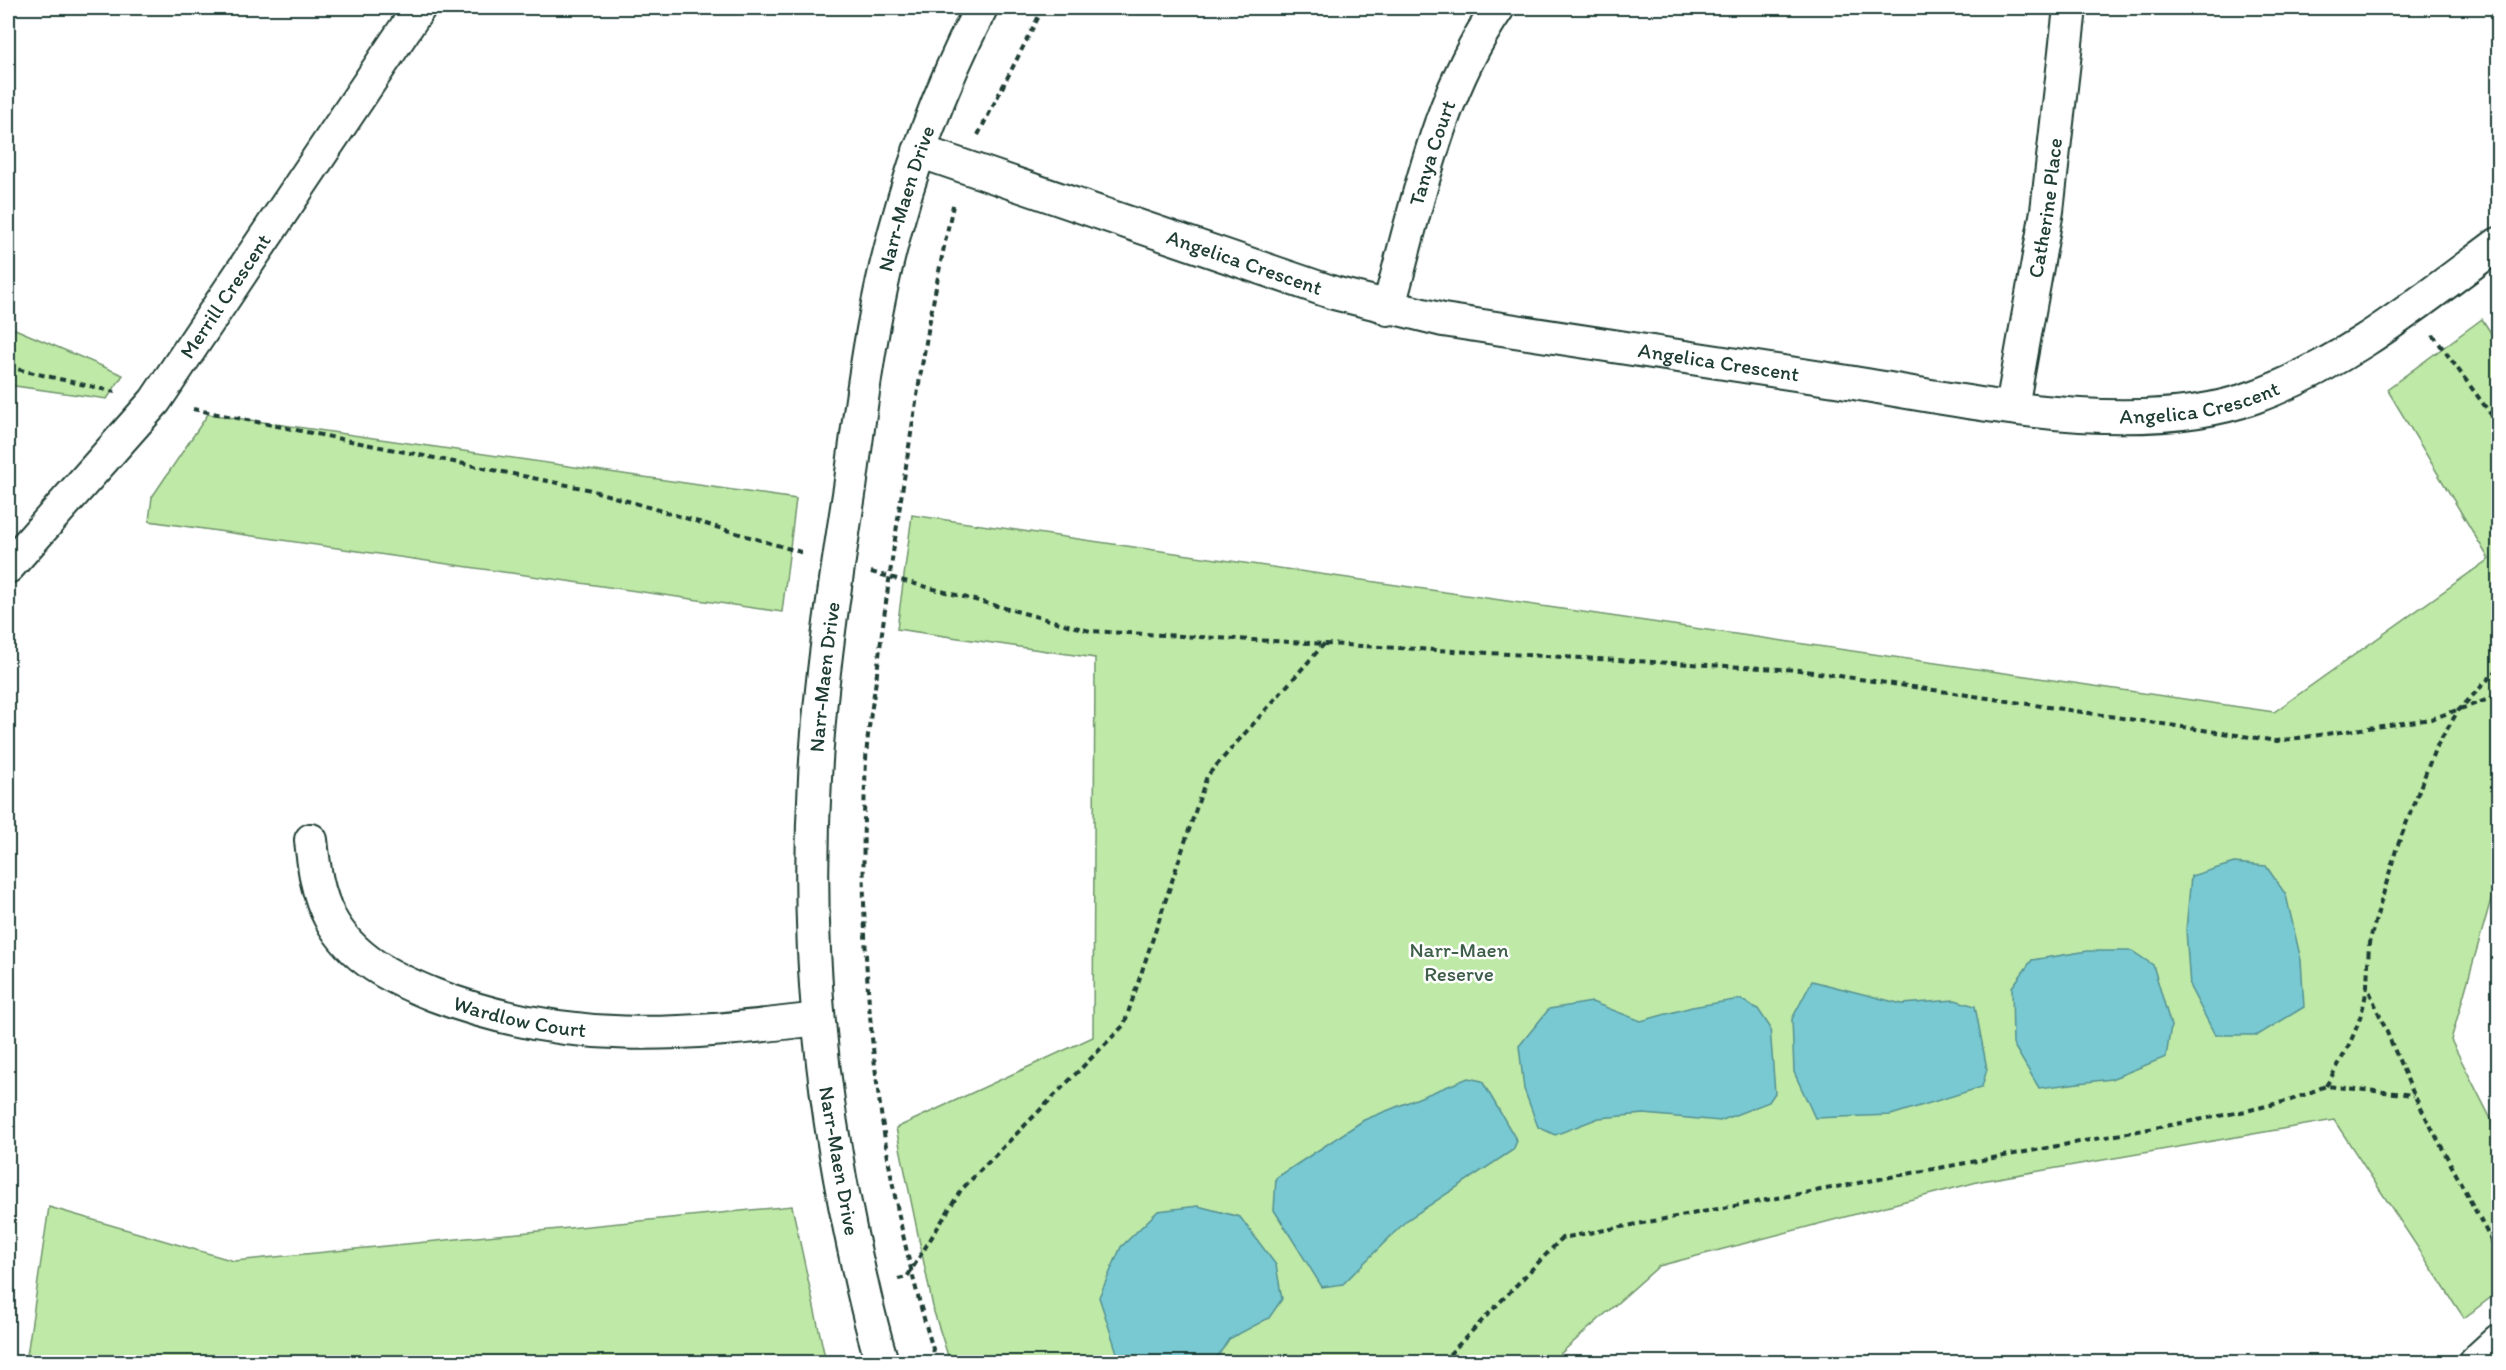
<svg xmlns="http://www.w3.org/2000/svg" width="2506" height="1370" font-family="Itim,sans-serif">
  <style>
    .green { fill: #bfe9a6; stroke: #6f936d; stroke-width: 1.5 }
    .water { fill: #78c9d1; stroke: #549192; stroke-width: 1.5 }
    .lines { fill: none; stroke-linecap: round; stroke-linejoin: round }
    .street-casing { stroke: #1f3d34; stroke-width: 36 }
    .path { stroke: #1f3d34; stroke-width: 4; stroke-dasharray: 6 4.5; stroke-linecap: butt }
    .street { stroke: #fff; stroke-width: 32 }
    .labels { text-anchor: middle; stroke-width: 5; stroke-linejoin: round; paint-order: stroke }
    .street-label { font-size: 21px; fill: #1f3d34; stroke: #fff }
    .park-label { font-size: 21px; fill: #3f5f4b; stroke: #fff }
  </style>
  <rect width="100%" height="100%" fill="#fff"/>
  <filter id="ink" filterUnits="userSpaceOnUse"><feTurbulence type="fractalNoise" baseFrequency=".0167" numOctaves="2"/><feDisplacementMap in="SourceGraphic" scale="12" xChannelSelector="R" yChannelSelector="G"/><feConvolveMatrix kernelMatrix="1 2 1 2 8 2 1 2 1" color-interpolation-filters="sRGB"/></filter>
  <g filter="url(#ink)">
    <g class="green">
      <path d="M 2482,319 L 2498,344 L 2498,875 L 2451,1040 L 2498,1133 L 2498,1292 L 2464,1318 L 2334,1120 L 1981,1181 L 1659,1266 L 1551,1362 L 950,1362 L 934,1312 L 896,1128 L 1093,1037 L 1095,658 L 897,629 L 912,515 L 2274,712 L 2489,559 L 2387,389 Z"/>
      <path d="M 8,326 L 123,375 L 107,399 L 8,385 Z"/>
      <path d="M 208,414 L 796,499 L 782,612 L 149,521 L 152,497 Z"/>
      <path d="M 792,1206 L 826,1362 L 26,1362 L 49,1207 L 234,1261 Z"/>
    </g>
    <g class="water">
      <path d="M 2234,863 L 2266,866 L 2286,895 L 2301,960 L 2304,1007 L 2258,1035 L 2215,1035 L 2190,987 L 2186,930 L 2191,876 Z"/>
      <path d="M 2088,951 L 2132,951 L 2153,965 L 2171,1026 L 2166,1057 L 2111,1079 L 2039,1088 L 2013,1044 L 2012,987 L 2032,960 Z"/>
      <path d="M 1812,981 L 1902,1004 L 1955,1000 L 1975,1006 L 1987,1069 L 1982,1087 L 1891,1115 L 1815,1118 L 1794,1072 L 1792,1019 Z"/>
      <path d="M 1740,999 L 1758,1009 L 1770,1027 L 1775,1093 L 1769,1102 L 1720,1121 L 1644,1114 L 1599,1118 L 1555,1135 L 1538,1127 L 1524,1089 L 1519,1046 L 1549,1009 L 1592,1002 L 1641,1021 L 1692,1007 Z"/>
      <path d="M 1468,1078 L 1482,1081 L 1517,1141 L 1513,1150 L 1407,1220 L 1343,1284 L 1322,1287 L 1274,1210 L 1276,1178 L 1364,1120 Z"/>
      <path d="M 1198,1206 L 1240,1217 L 1276,1265 L 1282,1299 L 1269,1318 L 1229,1339 L 1214,1362 L 1120,1362 L 1099,1297 L 1121,1247 L 1158,1211 Z"/>
    </g>
    <g class="lines">
      <g class="street-casing">
        <g id="street">
          <path id="s1" d="M 919,151 L 1334,293 L 1443,320 C 1574,340 1704,360 1835,380 C 1958,399 2134,441 2254,397 C 2345,364 2421,301 2498,244"/>
          <path id="s2" d="M 1388,309 C 1417,206 1437,96 1498,8"/>
          <path id="s3" d="M 2012,407 L 2047,211 L 2070,8"/>
          <path id="s4" d="M 8,567 L 155,401 L 419,8"/>
          <path id="s5" d="M 311,840 C 314,868 317,893 330,918 C 353,960 392,978 434,995 C 568,1046 679,1036 818,1019"/>
          <path id="s6" d="M 882,1362 C 869,1320 860,1277 851,1234 C 819,1084 806,931 815,778 C 820,681 835,584 850,488 C 859,421 867,354 881,289 C 902,191 935,97 981,8"/>
          <path d="M 2475,1362 L 2498,1341"/>
        </g>
      </g>
      <g class="path">
        <path d="M 978,135 L 1043,8"/>
        <path d="M 2433,335 L 2498,424"/>
        <path d="M 8,367 L 115,392"/>
        <path d="M 193,409 L 587,489 L 804,553"/>
        <path d="M 871,572 L 1090,631 L 1799,670 L 2277,741 L 2431,719 L 2492,698 L 2498,699"/>
        <path d="M 2498,669 L 2458,711 L 2435,749 L 2396,850 L 2369,943 L 2367,986 L 2414,1095 L 2498,1253"/>
        <path d="M 2326,1086 C 2346,1052 2362,1025 2367,986"/>
        <path d="M 898,1279 L 907,1277 L 961,1190 L 1124,1025 L 1207,776 L 1325,643"/>
        <path d="M 937,1362 C 876,1168 856,964 866,761 C 867,732 873,703 877,673 C 884,613 893,552 902,492 C 917,394 932,297 954,201"/>
        <path d="M 1442,1362 L 1562,1238 L 2246,1111 L 2291,1100 L 2326,1086 L 2414,1095"/>
      </g>
      <use href="#street" class="street"/>
    </g>
  </g>
  <g class="labels">
    <g class="street-label">
      <text dy="7" stroke="none"><textPath href="#s2" startOffset="162">Tanya Court</textPath></text>
      <text dy="7" stroke="none"><textPath href="#s6" startOffset="1178">Narr-Maen Drive</textPath></text>
      <text dy="7" stroke="none"><textPath href="#s3" startOffset="202">Catherine Place</textPath></text>
      <text dy="7" stroke="none"><textPath href="#s1" startOffset="344">Angelica Crescent</textPath></text>
      <text dy="7" stroke="none"><textPath href="#s4" startOffset="348">Merrill Crescent</textPath></text>
      <text dy="7" stroke="none"><textPath href="#s1" startOffset="830">Angelica Crescent</textPath></text>
      <text dy="7" stroke="none"><textPath href="#s1" startOffset="1316">Angelica Crescent</textPath></text>
      <text dy="7" stroke="none"><textPath href="#s6" startOffset="692">Narr-Maen Drive</textPath></text>
      <text dy="7" stroke="none"><textPath href="#s5" startOffset="302">Wardlow Court</textPath></text>
      <text transform="translate(839 1161) rotate(80)" y="7">Narr-Maen Drive</text>
    </g>
    <g class="park-label">
      <text x="1459" y="957">Narr-Maen<tspan x="1459" dy="24">Reserve</tspan></text>
    </g>
  </g>
  <rect width="2506" height="1370" fill="none" stroke="#fff" stroke-width="30"/>
  <rect x="15" y="15" width="2476" height="1340" fill="none" stroke="#1f3d34" stroke-width="2" filter="url(#ink)"/>
</svg>
